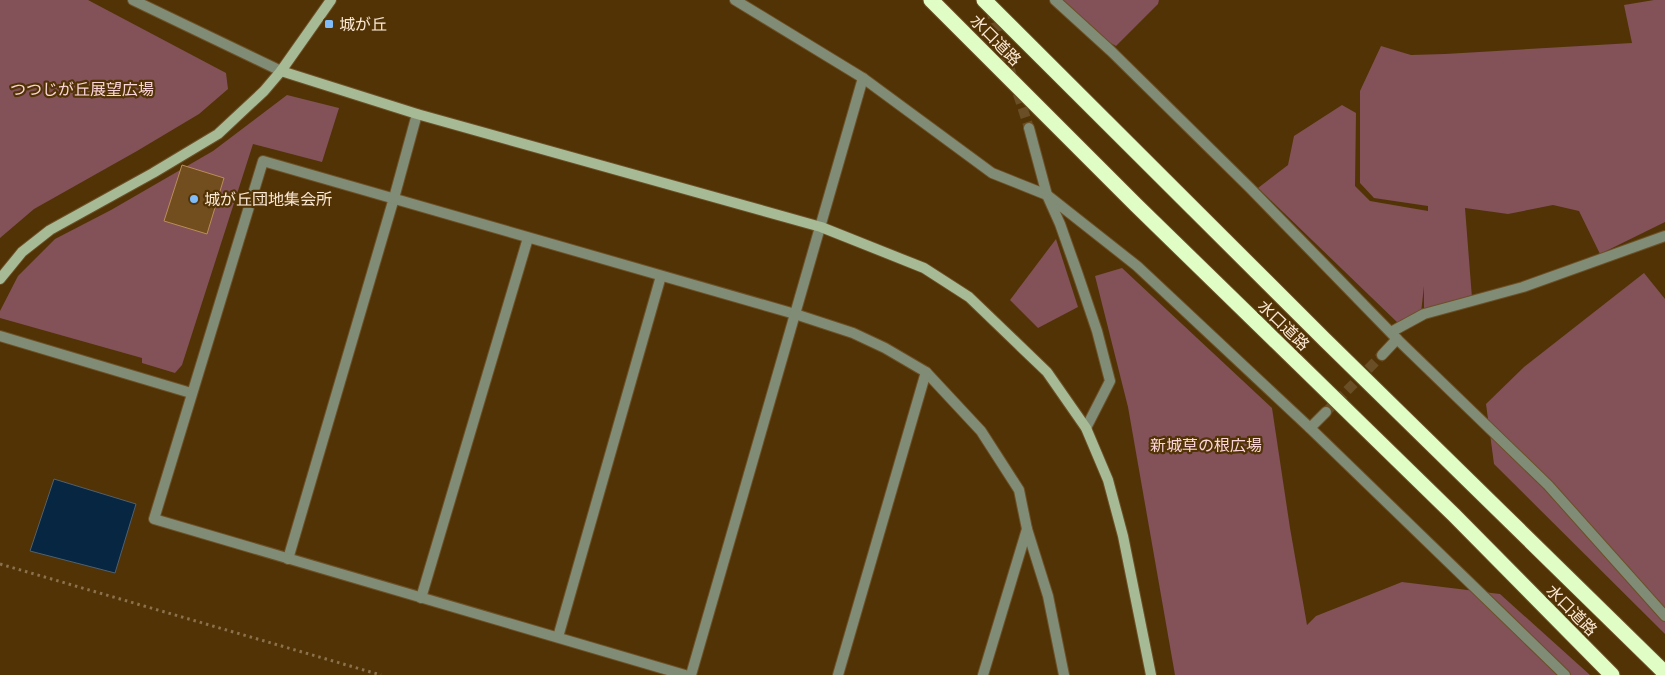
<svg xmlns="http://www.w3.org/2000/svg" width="1665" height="675" font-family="Barlow,'Noto Sans JP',sans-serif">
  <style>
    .green { fill: #835158 }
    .water { fill: #072642; stroke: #50606e }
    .building { fill: #724d1d; stroke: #ba8e58 }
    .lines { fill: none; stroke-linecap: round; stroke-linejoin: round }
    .street-tunnel { stroke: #6a4e25; stroke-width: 10; stroke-dasharray: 10 5; stroke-linecap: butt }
    .street-casing { stroke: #6c5027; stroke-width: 12 }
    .secondary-casing { stroke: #6c5027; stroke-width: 12 }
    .highway-casing { stroke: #6c5027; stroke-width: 17 }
    .path { stroke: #8b714c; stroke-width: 3; stroke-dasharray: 2.5 4; stroke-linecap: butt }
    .street { stroke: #808c75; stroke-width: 10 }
    .secondary { stroke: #a7ba96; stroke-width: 10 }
    .highway { stroke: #e0fdc5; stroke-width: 15 }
    .poi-dot { fill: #81bcfa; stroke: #513306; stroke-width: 2 }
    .labels { text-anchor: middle; stroke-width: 4.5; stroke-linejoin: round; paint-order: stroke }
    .poi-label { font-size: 16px; fill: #fbe8d3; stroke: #513306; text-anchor: start }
    .street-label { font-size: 16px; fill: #fbe8d3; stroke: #513306 }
    .park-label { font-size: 16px; fill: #fcd5d9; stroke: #513306 }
  </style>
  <rect width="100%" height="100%" fill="#513306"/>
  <g class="green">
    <path d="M 0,0 L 88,0 L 226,73 L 228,89 L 199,114 L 137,151 L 34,209 L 0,238 Z"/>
    <path d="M 1063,0 L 1159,0 L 1158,4 L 1116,46 L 1096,35 Z"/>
    <path d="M 1654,0 L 1665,0 L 1665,222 L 1600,254 L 1579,211 L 1553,205 L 1508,214 L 1465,208 L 1472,298 L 1424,310 L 1424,286 L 1421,313 L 1398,323 L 1258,188 L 1288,165 L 1294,136 L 1342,105 L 1356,113 L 1355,186 L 1370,201 L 1428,211 L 1428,206 L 1374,198 L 1360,183 L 1360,91 L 1381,46 L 1411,55 L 1445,54 L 1632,43 L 1624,5 Z"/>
    <path d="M 287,95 L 339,108 L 322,162 L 253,144 L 182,365 L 175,373 L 142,363 L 142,358 L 0,318 L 0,311 L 18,276 L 55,239 L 111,210 L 213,151 Z"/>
    <path d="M 1056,239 L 1078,307 L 1038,328 L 1010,300 Z"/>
    <path d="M 1122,268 L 1272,408 L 1290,528 L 1307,625 L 1316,616 L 1402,582 L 1500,594 L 1590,675 L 1175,675 L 1128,407 L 1095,276 Z"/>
    <path d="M 1644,273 L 1665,299 L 1665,634 L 1494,464 L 1486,404 L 1524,367 Z"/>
  </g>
  <path class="water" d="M 54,479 L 136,504 L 115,573 L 30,551 Z"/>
  <path class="building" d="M 182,165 L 224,178 L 207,234 L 164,221 Z"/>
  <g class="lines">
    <g class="street-tunnel">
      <path d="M 990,8 L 1029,128"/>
      <path d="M 1326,412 L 1382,355"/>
    </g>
    <g class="street-casing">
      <g id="street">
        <path d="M 133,0 L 281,71"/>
        <path d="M 735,0 L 863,78 L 992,173 L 1047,195 L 1137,266 L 1310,428 L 1565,675"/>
        <path d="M 1055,0 L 1111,51 L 1250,188 L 1397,339 L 1548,485 L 1665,616"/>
        <path d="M 1029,128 L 1047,195 L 1060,224 L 1077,272 L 1097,331 L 1110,381 L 1086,428"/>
        <path d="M 1391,332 L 1424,314 L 1523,287 L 1665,236"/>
        <path d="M 0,336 L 191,393"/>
        <path d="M 1382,355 L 1397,339"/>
        <path d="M 1310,428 L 1326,412"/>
        <path d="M 288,559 L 394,198 L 417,114"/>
        <path d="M 421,598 L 528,238"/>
        <path d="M 558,637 L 661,276"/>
        <path d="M 685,675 L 154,519 L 263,161 L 795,314 L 853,333 L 885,348 L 926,372 L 981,431 L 1019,490 L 1027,529 L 1048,596 L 1064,675"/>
        <path d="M 691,675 L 863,78"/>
        <path d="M 838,675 L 926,372"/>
        <path d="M 983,675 L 1027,529"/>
      </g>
    </g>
    <g class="secondary-casing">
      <g id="secondary">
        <path d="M 281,71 L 417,114 L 821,227 L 924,268 L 969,297 L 1047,372 L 1086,428 L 1108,480 L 1123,536 L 1151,675"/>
        <path d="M 0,279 L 22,252 L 50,230 L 153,173 L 218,134 L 264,91 L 281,71 L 331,0"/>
      </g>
    </g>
    <g class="highway-casing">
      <g id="highway">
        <path d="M 931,0 L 1136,205 L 1454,515 L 1612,675"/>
        <path d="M 984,0 L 1325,340 L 1665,673"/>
      </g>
    </g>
    <path class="path" d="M 0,564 L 381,675"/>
    <use href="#street" class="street"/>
    <use href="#secondary" class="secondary"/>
    <use href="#highway" class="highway"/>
  </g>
  <g class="poi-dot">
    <rect x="324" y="19" width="10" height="10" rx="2.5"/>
    <circle cx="194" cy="199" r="5"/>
  </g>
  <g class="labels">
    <g class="poi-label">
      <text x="339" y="30">城が丘</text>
      <text x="204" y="205">城が丘団地集会所</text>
    </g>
    <g class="street-label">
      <text transform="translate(996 40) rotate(45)" y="6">水口道路</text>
      <text transform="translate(1284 325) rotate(44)" y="6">水口道路</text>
      <text transform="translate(1572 610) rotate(45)" y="6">水口道路</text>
    </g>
    <g class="park-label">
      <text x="82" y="95">つつじが丘展望広場</text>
      <text x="1206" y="451">新城草の根広場</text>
    </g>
  </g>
</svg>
